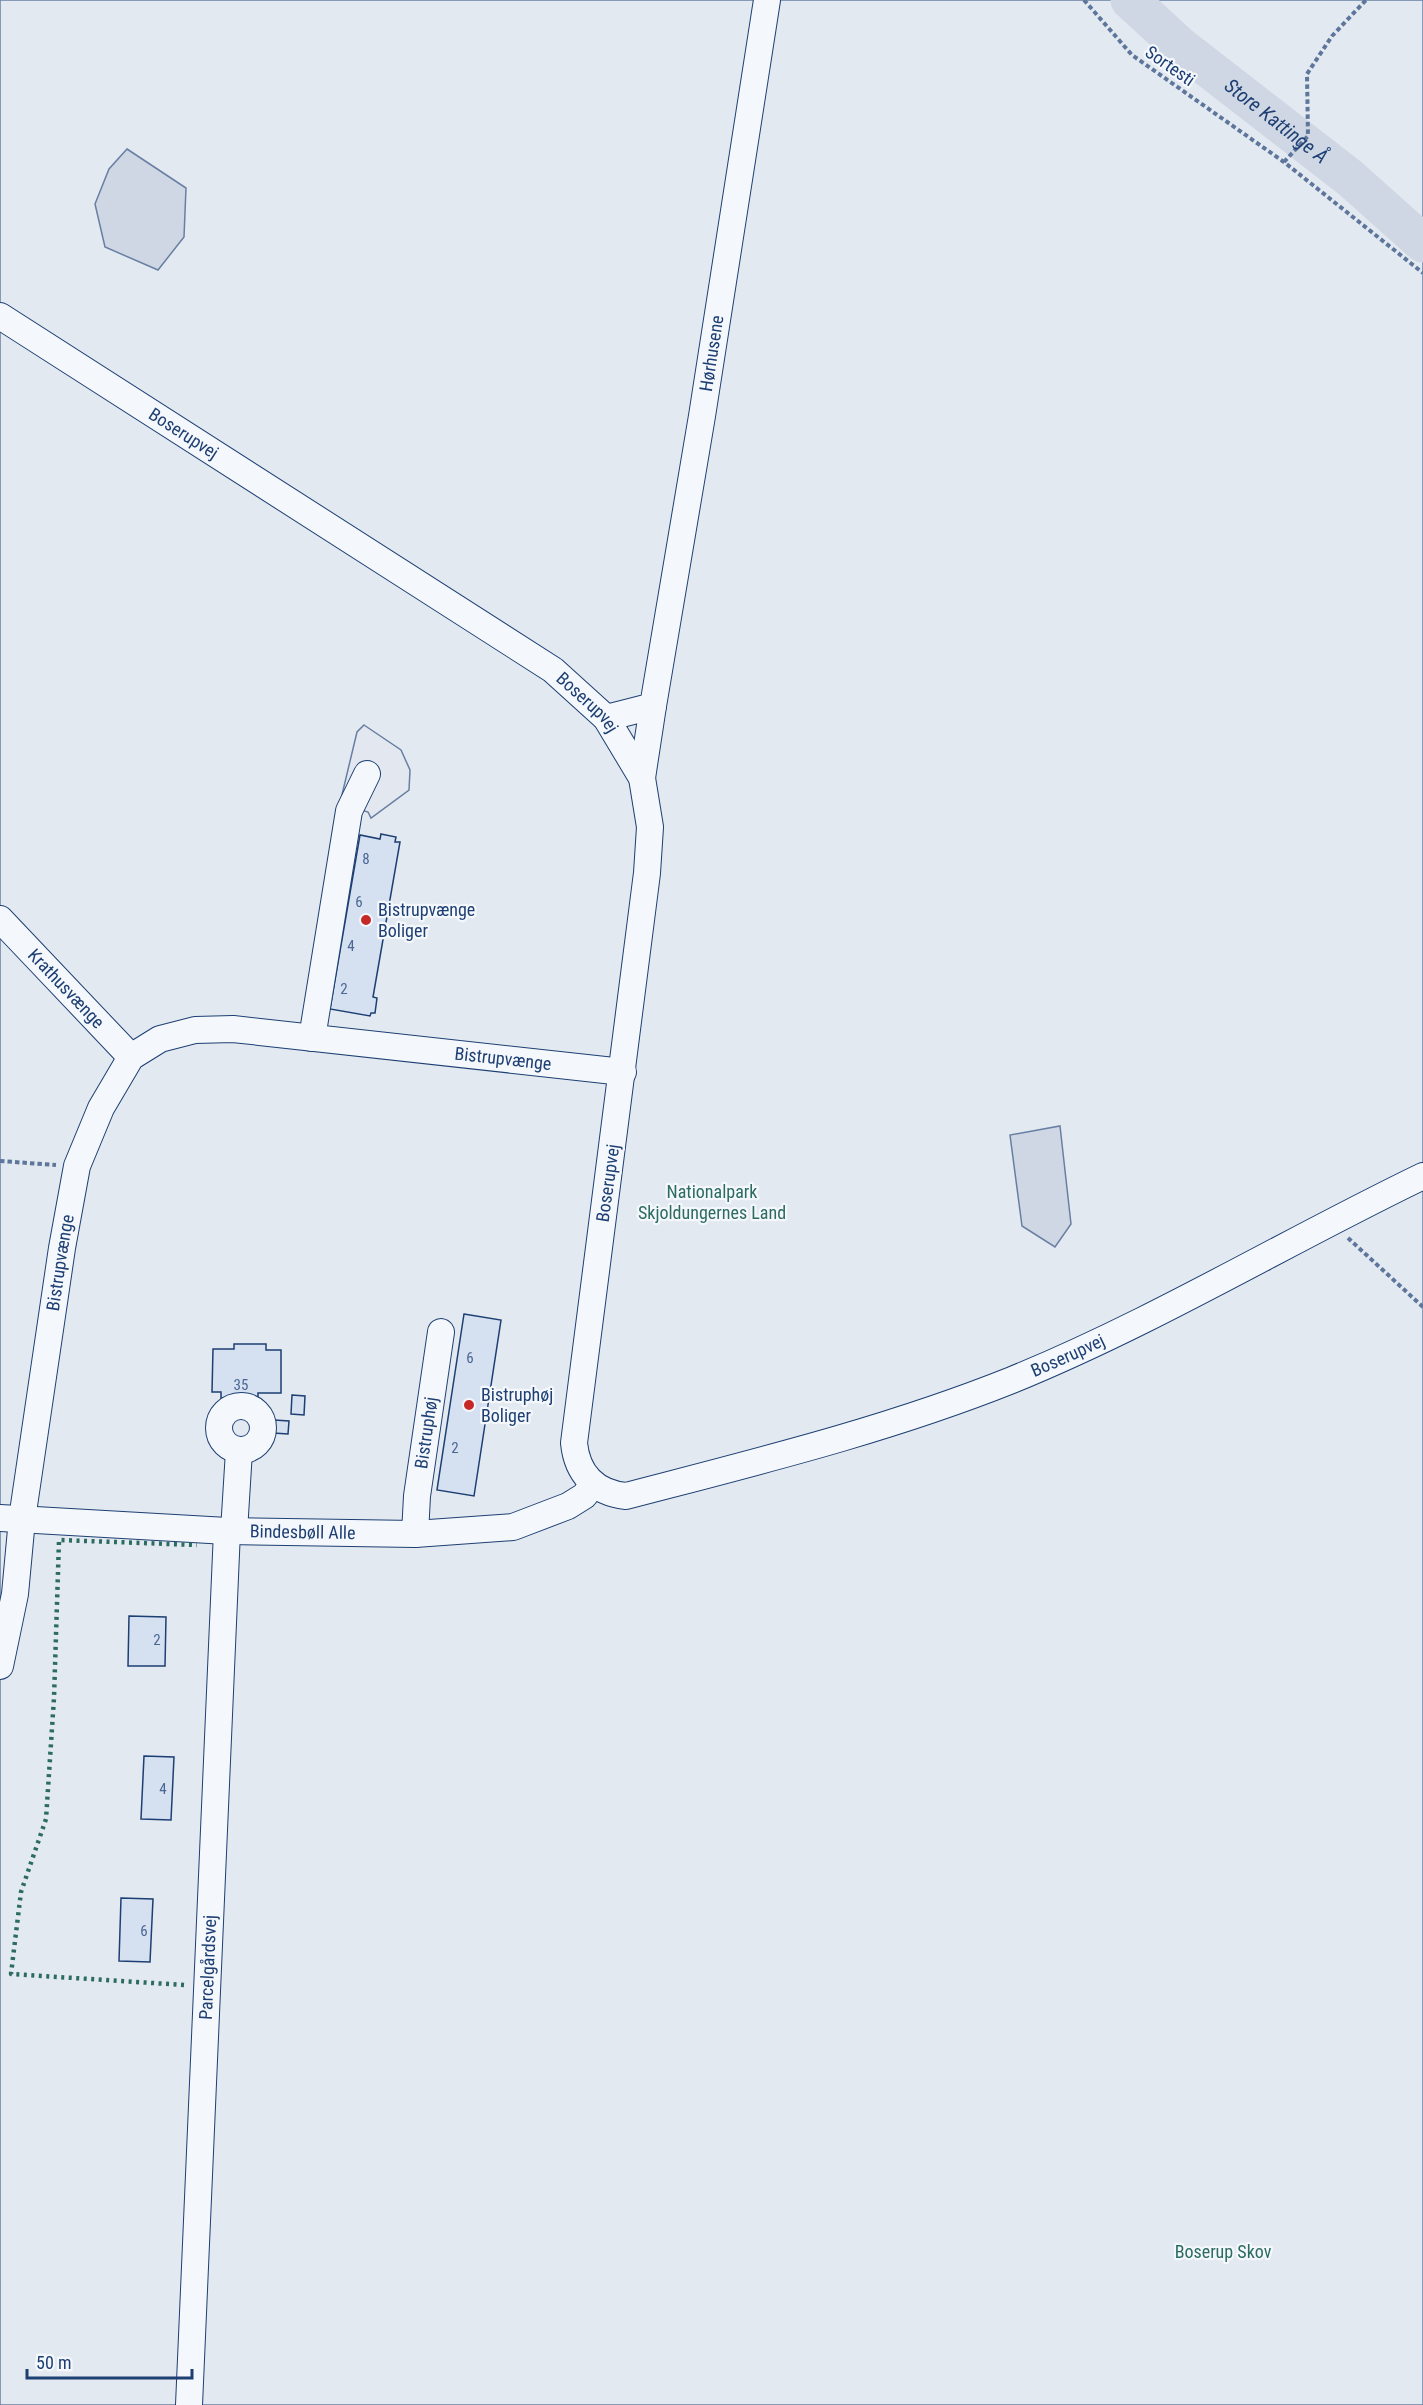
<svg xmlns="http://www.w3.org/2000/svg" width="1423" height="2405" font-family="'Roboto Condensed',sans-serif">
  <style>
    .green { fill: #e3e9f0; stroke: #687fa3; stroke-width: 1.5 }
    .parking { fill: #e3e8f0; stroke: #687fa3; stroke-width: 1.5 }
    .water { fill: #cfd7e4; stroke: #687fa3; stroke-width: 1.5 }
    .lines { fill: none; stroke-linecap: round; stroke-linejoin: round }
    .river { stroke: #cfd7e4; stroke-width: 39 }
    .building { fill: #d5e0f0; stroke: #1d3f73; stroke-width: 1.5 }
    .minor-casing { stroke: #1d3f73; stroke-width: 28 }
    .path { stroke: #5e769c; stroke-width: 4; stroke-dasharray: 4.5 3; stroke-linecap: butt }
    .minor { stroke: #f4f7fb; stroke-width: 26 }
    .hedge { stroke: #2c6c60; stroke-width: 4.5; stroke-dasharray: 3 4.5; stroke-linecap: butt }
    .poi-dot { fill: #c62828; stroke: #f4f7fb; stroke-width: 2 }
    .labels { text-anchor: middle; stroke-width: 4.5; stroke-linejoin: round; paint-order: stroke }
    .number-label { font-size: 15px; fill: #4b6792 }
    .street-label { font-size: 18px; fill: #1d3f73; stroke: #f4f7fb }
    .poi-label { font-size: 18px; fill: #1d3f73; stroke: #f4f7fb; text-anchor: start }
    .park-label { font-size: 18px; fill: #2c6c60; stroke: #f4f7fb }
    .water-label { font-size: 20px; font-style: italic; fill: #1d3f73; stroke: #f4f7fb }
  </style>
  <rect width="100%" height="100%" fill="#f4f7fb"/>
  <rect class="green" x="0" y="0" width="1423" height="2405"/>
  <path class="parking" d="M 364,725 L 401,750 L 410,770 L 409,790 L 371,818 L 368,812 L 340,803 L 357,732 Z"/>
  <g class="water">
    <path d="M 127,149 L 186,188 L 184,237 L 158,270 L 105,247 L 95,204 L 109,169 Z"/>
    <path d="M 1060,1126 L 1071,1224 L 1055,1247 L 1022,1226 L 1010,1135 Z"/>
  </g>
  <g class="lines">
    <path class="river" id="s1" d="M 1130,0 L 1181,47 L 1350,178 L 1423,243"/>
  </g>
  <g class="building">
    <path d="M 381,834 L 396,837 L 395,842 L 400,842 L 373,997 L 377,998 L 375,1013 L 371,1013 L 370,1016 L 330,1009 L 360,835 L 380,839 Z"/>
    <path d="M 464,1314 L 501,1320 L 474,1496 L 437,1490 Z"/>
    <path d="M 234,1344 L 266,1344 L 266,1350 L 281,1350 L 281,1393 L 258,1393 L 258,1398 L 221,1398 L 221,1392 L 212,1392 L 213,1349 L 234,1349 Z"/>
    <path d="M 292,1395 L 305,1396 L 304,1415 L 291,1414 Z"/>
    <path d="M 274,1420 L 289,1421 L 288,1434 L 273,1433 Z"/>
    <path d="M 129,1616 L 166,1617 L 165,1666 L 128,1666 Z"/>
    <path d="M 144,1756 L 174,1757 L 171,1820 L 141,1819 Z"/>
    <path d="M 121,1898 L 153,1899 L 150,1962 L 119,1961 Z"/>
  </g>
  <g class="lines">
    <g class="minor-casing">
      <g id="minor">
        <path id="s2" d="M 0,316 L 553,670 L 606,718 L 642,778 L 650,827 L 647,873 L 574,1443 C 577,1473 595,1493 626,1496 C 756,1462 887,1430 1012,1380 C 1154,1322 1286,1242 1423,1176"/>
        <path id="s3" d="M 606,718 L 653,706 L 702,416 L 767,0"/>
        <path d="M 642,778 L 653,706"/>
        <path id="s4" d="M 0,919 L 131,1057"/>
        <path d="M 312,1038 L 349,811 L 367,774"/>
        <circle cx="241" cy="1428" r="22"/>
        <path id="s5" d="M 0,1518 L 227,1531 L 415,1534 L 513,1527 L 568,1506 L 584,1496 L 593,1485"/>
        <path d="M 234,1531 L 239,1451"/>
        <path id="s6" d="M 415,1534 L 417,1496 L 441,1332"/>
        <path id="s7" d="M 0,1666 L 15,1594 L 22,1519 L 62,1248 L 77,1166 L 101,1108 L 131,1057 L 160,1039 L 195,1030 L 233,1029 L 623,1072"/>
        <path id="s8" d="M 189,2405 L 227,1531"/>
      </g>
    </g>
    <g class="path">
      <path d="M 1084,0 L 1132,55 L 1284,162 L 1423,273"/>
      <path d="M 1284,162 L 1308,136 L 1307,74 L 1332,36 L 1366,0"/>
      <path d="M 0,1161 L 56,1165"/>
      <path d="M 1348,1238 L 1423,1307"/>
    </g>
    <use href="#minor" class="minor"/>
    <path class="hedge" d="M 184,1985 L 11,1974 L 21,1892 L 46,1819 L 54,1698 L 59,1540 L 197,1545"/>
  </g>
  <g class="poi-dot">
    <circle cx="366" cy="920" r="6"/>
    <circle cx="469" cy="1405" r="6"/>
  </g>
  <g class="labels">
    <g class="number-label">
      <text x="366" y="864">8</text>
      <text x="359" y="907">6</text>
      <text x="351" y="951">4</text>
      <text x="344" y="994">2</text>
      <text x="470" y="1363">6</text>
      <text x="241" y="1390">35</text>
      <text x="455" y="1453">2</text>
      <text x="157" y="1645">2</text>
      <text x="163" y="1794">4</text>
      <text x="144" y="1936">6</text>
    </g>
    <g class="street-label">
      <text transform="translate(1170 66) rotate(35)" y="6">Sortesti</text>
      <text dy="6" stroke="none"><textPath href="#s3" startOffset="406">Hørhusene</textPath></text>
      <text dy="6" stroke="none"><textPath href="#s2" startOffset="218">Boserupvej</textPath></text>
      <text dy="6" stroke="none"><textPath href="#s2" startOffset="704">Boserupvej</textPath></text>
      <text dy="6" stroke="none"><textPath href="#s4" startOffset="96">Krathusvænge</textPath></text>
      <text dy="6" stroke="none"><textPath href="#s7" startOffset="1008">Bistrupvænge</textPath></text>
      <text transform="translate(608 1183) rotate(-82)" y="6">Boserupvej</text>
      <text dy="6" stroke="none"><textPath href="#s7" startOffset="408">Bistrupvænge</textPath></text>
      <text dy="6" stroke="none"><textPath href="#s2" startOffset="2014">Boserupvej</textPath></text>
      <text dy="6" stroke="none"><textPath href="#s6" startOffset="102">Bistruphøj</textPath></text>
      <text dy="6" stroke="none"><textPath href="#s5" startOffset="303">Bindesbøll Alle</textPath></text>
      <text dy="6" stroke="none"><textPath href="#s8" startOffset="438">Parcelgårdsvej</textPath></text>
    </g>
    <g class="poi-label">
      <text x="378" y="916">Bistrupvænge<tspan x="378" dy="21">Boliger</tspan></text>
      <text x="481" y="1401">Bistruphøj<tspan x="481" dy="21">Boliger</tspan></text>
    </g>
    <g class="park-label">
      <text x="712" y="1198">Nationalpark<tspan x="712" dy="21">Skjoldungernes Land</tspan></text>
      <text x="1223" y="2258">Boserup Skov</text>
    </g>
    <g class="water-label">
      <text dy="7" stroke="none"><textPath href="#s1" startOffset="190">Store Kattinge Å</textPath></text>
    </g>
  </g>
  <path d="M27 2369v9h165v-9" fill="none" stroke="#1d3f73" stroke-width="3"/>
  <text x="36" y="2369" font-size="18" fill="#1d3f73" stroke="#f4f7fb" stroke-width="4.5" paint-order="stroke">50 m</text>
</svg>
